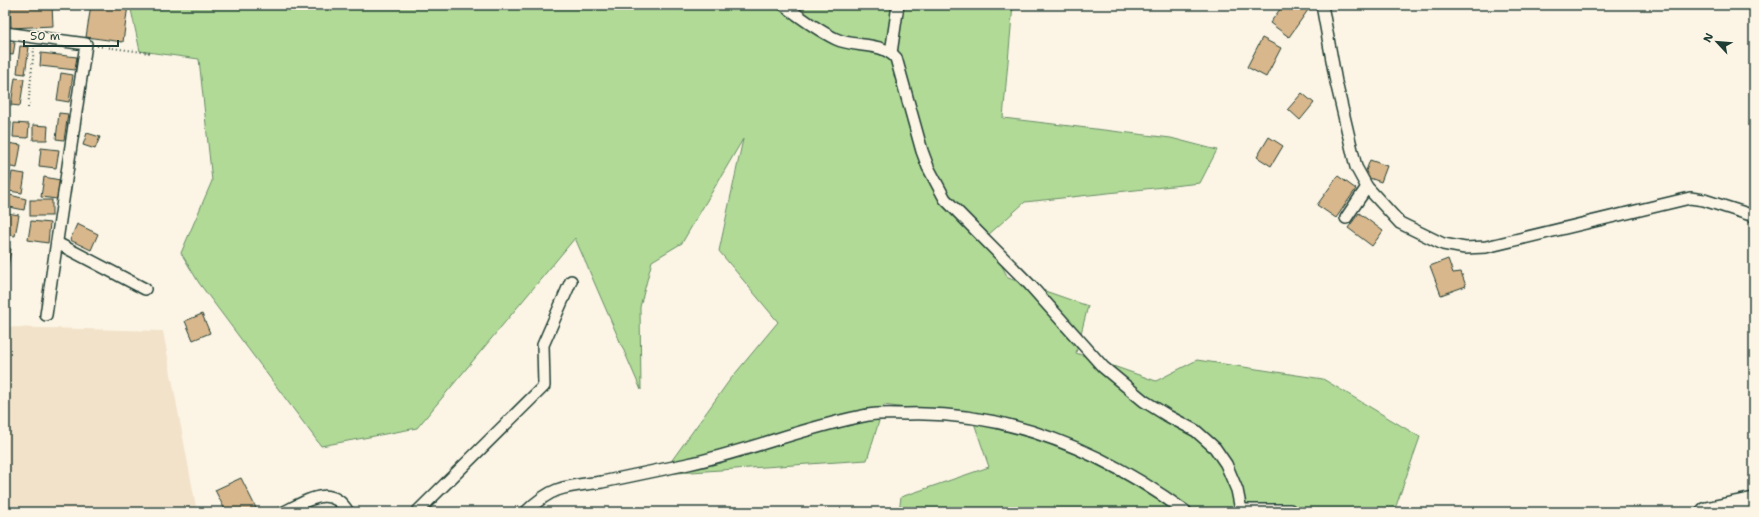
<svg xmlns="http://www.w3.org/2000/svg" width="1759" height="517" font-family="'Shantell Sans',sans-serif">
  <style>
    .built { fill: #f2e2ca }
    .green { fill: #b1da97; stroke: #688c66 }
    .building { fill: #d9b78c; stroke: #1f3d34 }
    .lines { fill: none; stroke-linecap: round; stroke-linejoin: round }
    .street-casing { stroke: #1f3d34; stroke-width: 14 }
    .highway-casing { stroke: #1f3d34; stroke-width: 22 }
    .path { stroke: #1f3d34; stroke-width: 2; stroke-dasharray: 1 3; stroke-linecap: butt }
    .street { stroke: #fcf5e5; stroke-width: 11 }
    .highway { stroke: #fcf5e5; stroke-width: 19 }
  </style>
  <rect width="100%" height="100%" fill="#fcf5e5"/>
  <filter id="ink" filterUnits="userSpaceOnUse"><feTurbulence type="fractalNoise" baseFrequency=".025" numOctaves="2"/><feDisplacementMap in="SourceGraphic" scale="8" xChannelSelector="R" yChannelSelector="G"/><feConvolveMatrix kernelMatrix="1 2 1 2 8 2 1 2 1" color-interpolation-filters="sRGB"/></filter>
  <g filter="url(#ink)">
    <path class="built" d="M 5,327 L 163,331 L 197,512 L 5,512 Z"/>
    <path class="green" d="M 130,5 L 1013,5 L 1003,118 L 1171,138 L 1217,150 L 1200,183 L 1025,202 L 987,236 L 1008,278 L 1088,306 L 1076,353 L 1156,381 L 1197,360 L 1323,379 L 1420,437 L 1395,509 L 1396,512 L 899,512 L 901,497 L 989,467 L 972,417 L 884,405 L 867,460 L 662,474 L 729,381 L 778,322 L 719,251 L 743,139 L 682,243 L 652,261 L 640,307 L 641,390 L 575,238 L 417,428 L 321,446 L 199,283 L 181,253 L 212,181 L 199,59 L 140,51 Z"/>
    <g class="building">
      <path d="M 10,5 L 52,5 L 53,26 L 11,28 Z"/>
      <path d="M 91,5 L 128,5 L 123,42 L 86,37 Z"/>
      <path d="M 1283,5 L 1302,5 L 1308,10 L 1289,37 L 1270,23 Z"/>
      <path d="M 1262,38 L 1281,48 L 1266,77 L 1247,67 Z"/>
      <path d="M 5,42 L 15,43 L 13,55 L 5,54 Z"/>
      <path d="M 20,46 L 29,47 L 25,74 L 17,73 Z"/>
      <path d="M 41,53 L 77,57 L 75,70 L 40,66 Z"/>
      <path d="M 61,73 L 73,75 L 69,102 L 57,100 Z"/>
      <path d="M 15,78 L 24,79 L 20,106 L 11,105 Z"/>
      <path d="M 1302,93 L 1314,103 L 1300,120 L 1288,109 Z"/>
      <path d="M 59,113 L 68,114 L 64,140 L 56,139 Z"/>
      <path d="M 5,122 L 11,122 L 10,137 L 5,136 Z"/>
      <path d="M 14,123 L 29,124 L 28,138 L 13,137 Z"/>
      <path d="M 33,125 L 48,126 L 47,140 L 33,140 Z"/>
      <path d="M 87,133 L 100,137 L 95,149 L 83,145 Z"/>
      <path d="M 1269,137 L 1283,146 L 1271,166 L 1257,157 Z"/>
      <path d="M 7,143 L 21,145 L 17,168 L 5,166 Z"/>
      <path d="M 41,148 L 59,150 L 56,168 L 39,166 Z"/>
      <path d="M 1370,160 L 1387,166 L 1381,182 L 1364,176 Z"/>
      <path d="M 12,172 L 25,174 L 22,193 L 9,191 Z"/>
      <path d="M 1338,176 L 1356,189 L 1336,218 L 1317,205 Z"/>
      <path d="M 44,177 L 60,180 L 57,199 L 41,197 Z"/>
      <path d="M 6,194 L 26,199 L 24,210 L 5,206 Z"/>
      <rect x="30" y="200" width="22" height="16"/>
      <path d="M 7,213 L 19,215 L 15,236 L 5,234 Z"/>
      <path d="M 1359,213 L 1383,231 L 1372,246 L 1348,228 Z"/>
      <path d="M 31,221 L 50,223 L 48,243 L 28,240 Z"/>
      <path d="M 77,224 L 98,234 L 91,250 L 70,240 Z"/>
      <path d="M 5,248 L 11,249 L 5,284 Z"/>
      <path d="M 1448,259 L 1453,273 L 1461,272 L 1466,286 L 1441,295 L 1430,266 Z"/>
      <path d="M 202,314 L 210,333 L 193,340 L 185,321 Z"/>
      <path d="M 241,478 L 258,512 L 226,512 L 215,490 Z"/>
    </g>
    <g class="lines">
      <g class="street-casing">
        <g id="street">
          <path d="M 784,5 C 801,18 817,30 836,39 C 855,48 881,41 896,58 L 922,151 L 928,167 L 945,199 L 1030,285 L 1103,367 L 1144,401 L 1168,416 L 1196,431 L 1215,448 L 1226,464 L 1237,490 L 1241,510"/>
          <path d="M 1322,5 L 1336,82 L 1356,167 L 1367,187 L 1400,223 L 1443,244 L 1465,248 L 1486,247 L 1690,198 L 1704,200 L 1754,216"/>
          <path d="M 5,33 L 86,44 L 46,315"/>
          <path d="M 891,53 L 898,5"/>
          <path d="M 1346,218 L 1367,187"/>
          <path d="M 57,243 L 145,289"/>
          <path d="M 284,512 C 307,501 331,483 348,512"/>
          <path d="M 417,512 L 544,386 L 543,345 L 571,281"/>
          <path d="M 526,512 C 535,503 546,494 557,490 C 571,485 588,484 602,482 C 631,476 660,470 688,464 C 749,451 807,426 868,415 C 880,413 894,414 907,414 C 1011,411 1103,451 1186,512"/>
          <path d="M 1239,512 L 1241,510 L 1290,510 L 1290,512"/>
        </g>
      </g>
      <g class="highway-casing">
        <path id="highway" d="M 1706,512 L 1754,502"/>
      </g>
      <g class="path">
        <path d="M 97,46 L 150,53"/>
        <path d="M 28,108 L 34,48"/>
      </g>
      <use href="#street" class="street"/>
      <use href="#highway" class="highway"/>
    </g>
  </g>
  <rect width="1759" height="517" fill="none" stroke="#fcf5e5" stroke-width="20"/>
  <rect x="10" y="10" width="1739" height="497" fill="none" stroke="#1f3d34" stroke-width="1.5" filter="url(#ink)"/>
  <g transform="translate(1717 42) rotate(296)" stroke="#fcf5e5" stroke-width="3" paint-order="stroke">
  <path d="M0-3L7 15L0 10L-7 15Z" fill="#1f3d34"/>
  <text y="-6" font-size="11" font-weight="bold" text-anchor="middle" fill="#1f3d34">N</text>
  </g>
  <path d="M24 40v6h94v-6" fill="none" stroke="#1f3d34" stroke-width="2"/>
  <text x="30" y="40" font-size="12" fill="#1f3d34" stroke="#fcf5e5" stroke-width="3" paint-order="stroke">50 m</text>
</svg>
